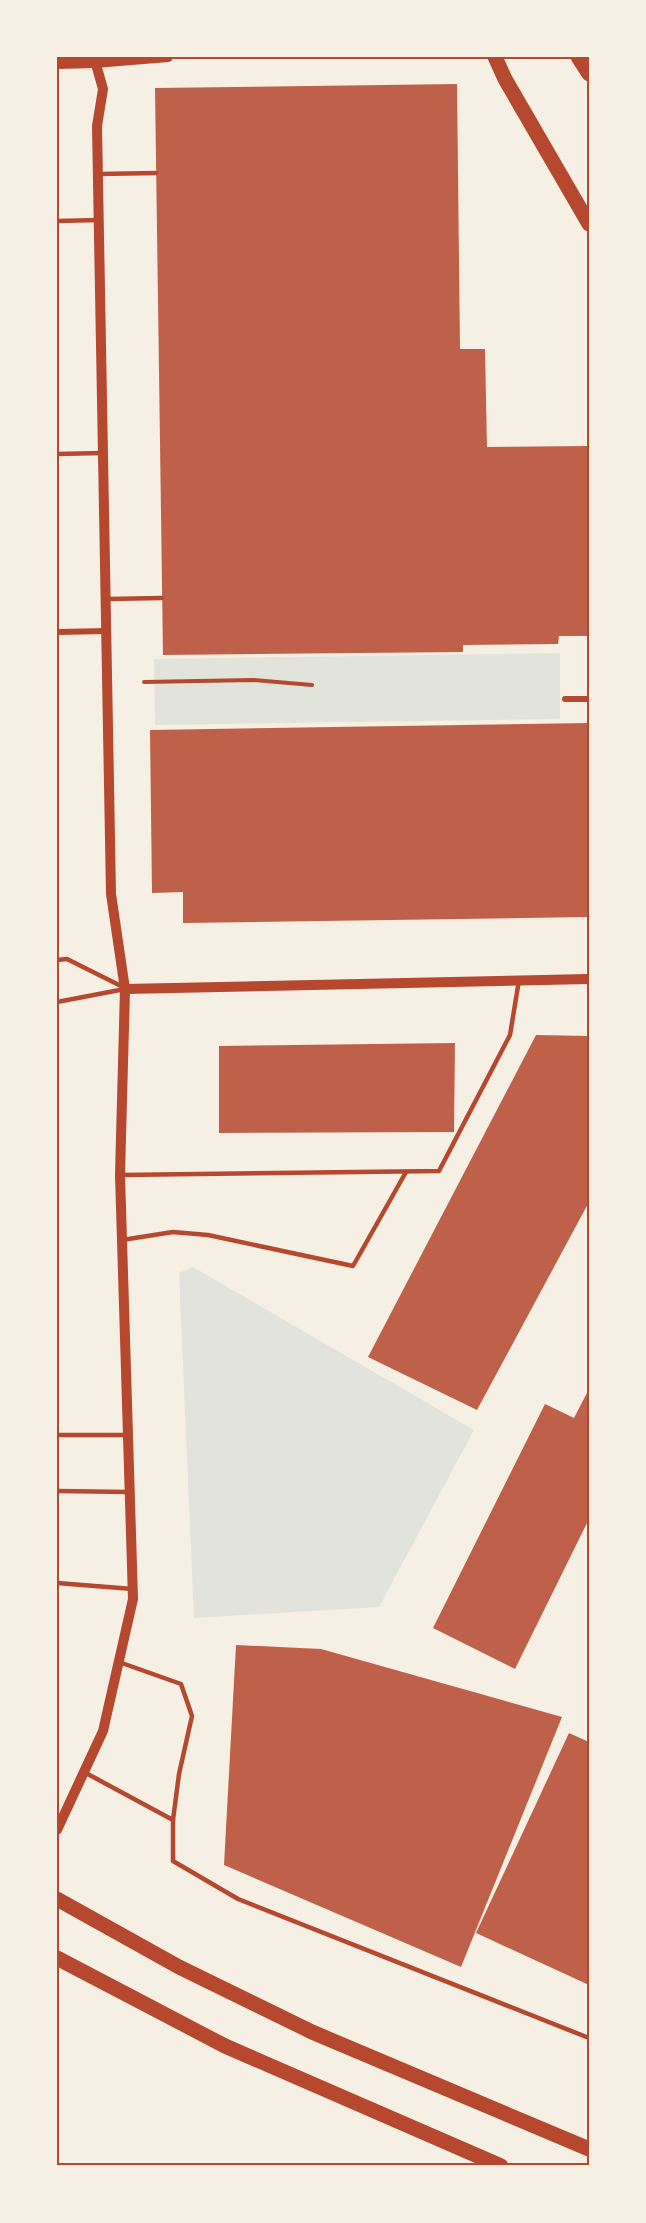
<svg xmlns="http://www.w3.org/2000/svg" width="646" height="2223" font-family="Cabin,sans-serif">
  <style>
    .green { fill: #e2e4dc }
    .building { fill: #bf614a }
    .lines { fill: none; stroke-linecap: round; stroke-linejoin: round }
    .path { stroke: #b5482f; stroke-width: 4 }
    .service { stroke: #b5482f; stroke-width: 4.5 }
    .minor { stroke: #b5482f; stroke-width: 6 }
    .tertiary { stroke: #b5482f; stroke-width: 10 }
    .primary { stroke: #b5482f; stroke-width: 15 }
    .neatline { fill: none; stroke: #b5482f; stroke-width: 2 }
  </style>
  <rect width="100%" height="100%" fill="#f6efe4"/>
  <g class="green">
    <path d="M 560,653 L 560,719 L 155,725 L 154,659 Z"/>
    <path d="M 193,1267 L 474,1430 L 379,1607 L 194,1618 L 179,1273 Z"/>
  </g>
  <g class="building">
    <path d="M 457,84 L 460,349 L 485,349 L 487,447 L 589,446 L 589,636 L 559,636 L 558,644 L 463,645 L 463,652 L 163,655 L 155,88 Z"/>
    <path d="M 589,723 L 589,917 L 183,923 L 183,892 L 152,893 L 150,730 Z"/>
    <path d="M 536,1035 L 589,1036 L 589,1202 L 477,1410 L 368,1357 Z"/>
    <path d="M 455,1043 L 454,1132 L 219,1133 L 219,1046 Z"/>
    <path d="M 589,1389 L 589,1519 L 515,1669 L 433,1628 L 545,1404 L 574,1418 Z"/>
    <path d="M 236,1645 L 321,1649 L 562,1717 L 461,1967 L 224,1865 Z"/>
    <path d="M 569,1733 L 589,1742 L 589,1985 L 476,1933 Z"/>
  </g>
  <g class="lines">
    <path class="path" d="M 144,682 L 253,680 L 312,685"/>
    <g class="service">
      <path d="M 98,174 L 156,173"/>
      <path d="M 57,221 L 99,220"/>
      <path d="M 57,454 L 102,453"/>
      <path d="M 107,599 L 162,598"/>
      <path d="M 57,960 L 67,959 L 123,987"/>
      <path d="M 57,1002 L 125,989"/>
      <path d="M 120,1175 L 439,1171 L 510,1035 L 519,980"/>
      <path d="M 122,1240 L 173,1232 L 208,1235 L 353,1266 L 406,1172"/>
      <path d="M 57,1435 L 128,1435"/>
      <path d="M 57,1491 L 129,1492"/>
      <path d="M 57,1583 L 133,1589"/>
      <path d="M 119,1662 L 181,1684 L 192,1716 L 179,1774 L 173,1820 L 173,1861 L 238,1899 L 589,2038"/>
      <path d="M 84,1772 L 173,1820"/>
    </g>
    <g class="minor">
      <path d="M 57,632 L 107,631"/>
      <path d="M 565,699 L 589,699"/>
    </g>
    <g class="tertiary">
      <path d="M 57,64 L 95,63 L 168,57"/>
      <path d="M 125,989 L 589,979"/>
      <path d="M 57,1830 L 103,1731 L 133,1599 L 120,1175 L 125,989 L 111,894 L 97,126 L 103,89 L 94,57"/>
    </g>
    <g class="primary">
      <path d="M 495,57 L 505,79 L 589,224"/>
      <path d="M 578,57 L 589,74"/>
      <path d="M 57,1899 L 179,1967 L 312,2032 L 589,2149"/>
      <path d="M 57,1958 L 225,2046 L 501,2166"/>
    </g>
  </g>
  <rect width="646" height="2223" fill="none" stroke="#f6efe4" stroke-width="117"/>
  <rect x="58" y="58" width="530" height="2106" class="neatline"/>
</svg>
